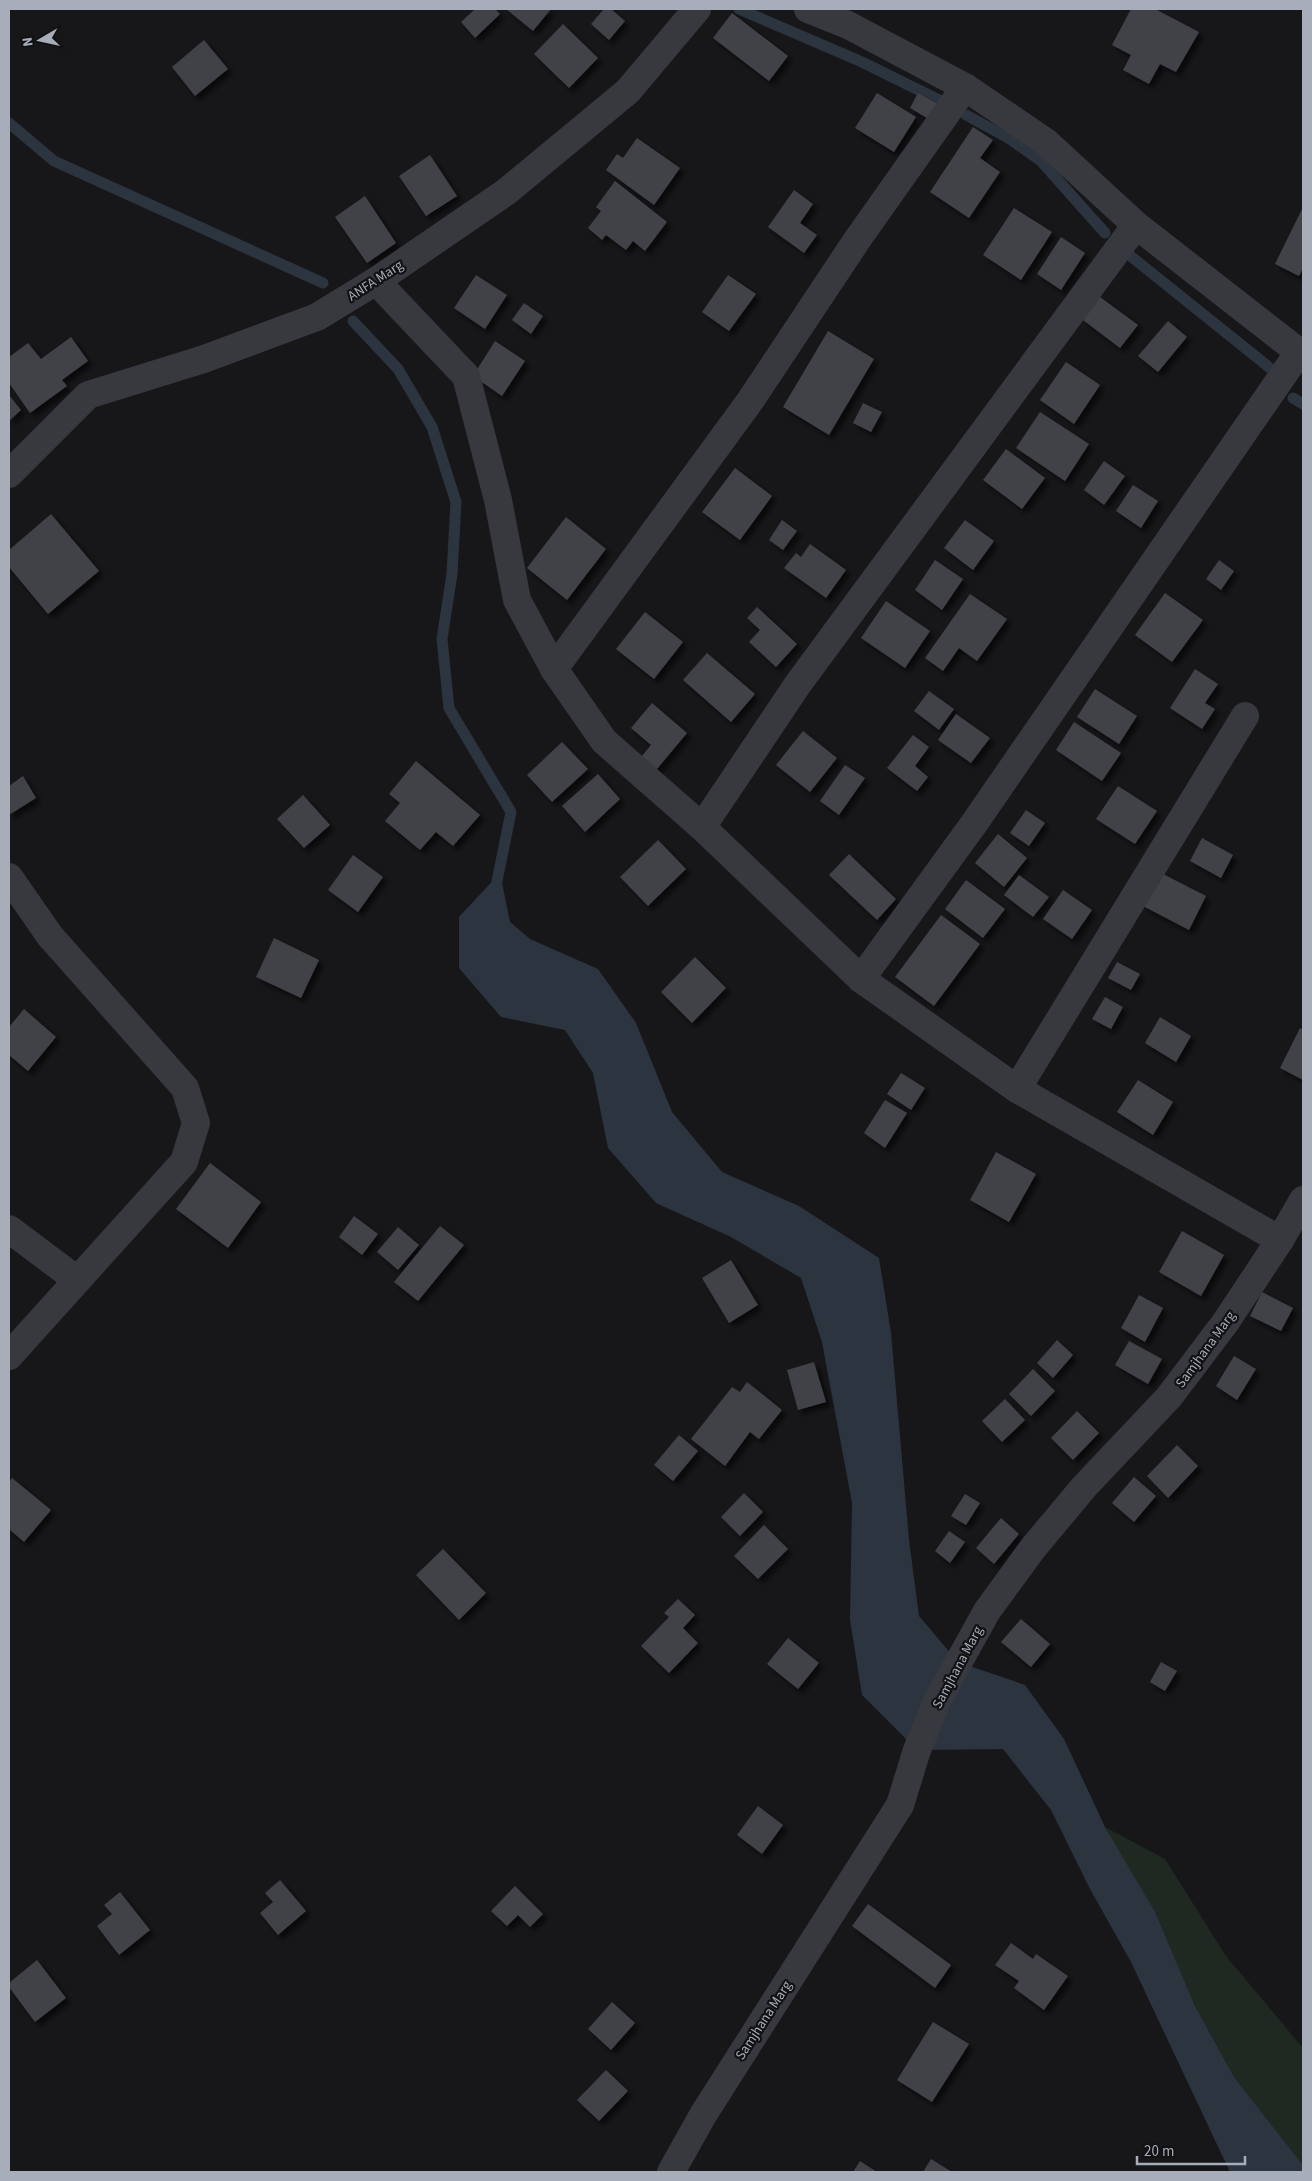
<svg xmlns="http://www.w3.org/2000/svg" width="1312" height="2181" font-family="'Source Sans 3',sans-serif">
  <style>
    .green { fill: #1f2821 }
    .water { fill: #2c353f }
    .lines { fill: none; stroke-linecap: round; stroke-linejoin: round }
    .stream { stroke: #2c353f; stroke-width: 11 }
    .building { fill: #414247; filter: url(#shadow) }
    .minor { stroke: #38393f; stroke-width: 28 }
    .labels { text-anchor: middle; stroke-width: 4.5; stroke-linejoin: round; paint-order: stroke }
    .street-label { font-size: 14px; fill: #a8adba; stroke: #121215 }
  </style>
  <defs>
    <filter id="shadow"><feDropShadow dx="4.5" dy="4.5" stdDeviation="2.5" flood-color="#0009"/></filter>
  </defs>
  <rect width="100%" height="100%" fill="#17171a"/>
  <path class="green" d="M 1105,1827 L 1165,1859 L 1226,1956 L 1303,2048 L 1303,2165 L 1234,2077 L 1194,2004 Z"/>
  <path class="water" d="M 500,873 L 510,922 L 530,939 L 598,969 L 636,1023 L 672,1112 L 722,1172 L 799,1206 L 879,1258 L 891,1333 L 909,1540 L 919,1616 L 958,1662 L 1025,1685 L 1064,1739 L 1105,1827 L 1155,1912 L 1194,2004 L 1234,2077 L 1303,2165 L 1303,2172 L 1230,2172 L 1131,1962 L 1090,1889 L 1051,1810 L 1003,1749 L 917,1750 L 862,1695 L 850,1620 L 852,1503 L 822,1342 L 801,1278 L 731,1237 L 656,1203 L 608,1148 L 593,1073 L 565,1030 L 501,1017 L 459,968 L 459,917 Z"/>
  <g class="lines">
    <g class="stream">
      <path d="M 739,9 L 862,62 L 947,104"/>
      <path d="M 966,115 L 1010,139 L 1041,161 L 1105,233"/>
      <path d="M 9,123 L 54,161 L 323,283"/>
      <path d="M 1128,254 L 1270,368"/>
      <path d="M 353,321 L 398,369 L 432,427 L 456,502 L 452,574 L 442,639 L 449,708 L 511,812 L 496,886"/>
      <path d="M 1293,398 L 1303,404"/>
    </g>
  </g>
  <g class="building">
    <path d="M 475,9 L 495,9 L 500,14 L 475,38 L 461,22 Z"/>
    <path d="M 506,9 L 551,9 L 533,31 Z"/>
    <path d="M 604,9 L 611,9 L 625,21 L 609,40 L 591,24 Z"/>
    <path d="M 1131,9 L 1155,9 L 1199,32 L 1176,72 L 1160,64 L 1149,84 L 1123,70 L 1131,55 L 1112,45 Z"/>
    <path d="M 732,13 L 788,56 L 769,81 L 713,38 Z"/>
    <path d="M 563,24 L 598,58 L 569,88 L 534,54 Z"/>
    <path d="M 204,40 L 228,69 L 195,96 L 172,67 Z"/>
    <path d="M 877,93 L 916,117 L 894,152 L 855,128 Z"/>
    <path d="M 918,93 L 941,106 L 932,121 L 910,108 Z"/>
    <path d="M 973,127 L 993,140 L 980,158 L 1000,172 L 969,218 L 930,192 Z"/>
    <path d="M 637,138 L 680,168 L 654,205 L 606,170 L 617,154 L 623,158 Z"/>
    <path d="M 430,155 L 457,196 L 426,216 L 399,176 Z"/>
    <path d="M 615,181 L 667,222 L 645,251 L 633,241 L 626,250 L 606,235 L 602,240 L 588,228 L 601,211 L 596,207 Z"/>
    <path d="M 794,190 L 813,204 L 800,223 L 817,235 L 804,253 L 768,227 Z"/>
    <path d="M 365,196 L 396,243 L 367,263 L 335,217 Z"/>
    <path d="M 1303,207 L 1303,268 L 1299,276 L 1275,264 Z"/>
    <path d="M 1014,208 L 1052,232 L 1021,280 L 983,255 Z"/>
    <path d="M 1061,237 L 1085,253 L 1061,290 L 1037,274 Z"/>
    <path d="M 476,275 L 507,295 L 485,329 L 454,308 Z"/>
    <path d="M 728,275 L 756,294 L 729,331 L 702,312 Z"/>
    <path d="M 1100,297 L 1138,325 L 1120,348 L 1083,320 Z"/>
    <path d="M 524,303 L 543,316 L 531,334 L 512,320 Z"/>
    <path d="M 1168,321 L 1187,337 L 1158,372 L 1138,356 Z"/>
    <path d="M 828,331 L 874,359 L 829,435 L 783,407 Z"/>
    <path d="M 71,337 L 88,361 L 62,380 L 67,386 L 30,413 L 9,383 L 9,357 L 28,343 L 41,359 Z"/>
    <path d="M 495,341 L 525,361 L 502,396 L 473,376 Z"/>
    <path d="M 1066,362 L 1100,385 L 1074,424 L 1040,400 Z"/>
    <path d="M 9,395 L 21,410 L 9,421 Z"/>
    <path d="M 863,403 L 882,412 L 871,432 L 853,423 Z"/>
    <path d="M 1040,412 L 1089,444 L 1065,481 L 1016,448 Z"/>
    <path d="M 1006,449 L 1045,478 L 1022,509 L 983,480 Z"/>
    <path d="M 1104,461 L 1125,476 L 1104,505 L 1084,490 Z"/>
    <path d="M 735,468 L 772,496 L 740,540 L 702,512 Z"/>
    <path d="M 1133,485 L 1158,501 L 1141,528 L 1116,511 Z"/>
    <path d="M 51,514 L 99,571 L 48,614 L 9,567 L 9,550 Z"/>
    <path d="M 566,517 L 606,549 L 567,600 L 527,568 Z"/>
    <path d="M 782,520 L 797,531 L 783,550 L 769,540 Z"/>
    <path d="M 965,520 L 994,541 L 973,570 L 944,548 Z"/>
    <path d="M 810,544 L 846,570 L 826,598 L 784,568 L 796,553 L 801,557 Z"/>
    <path d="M 935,560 L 963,579 L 942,610 L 915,590 Z"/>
    <path d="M 1219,560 L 1234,571 L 1221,590 L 1206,579 Z"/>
    <path d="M 1165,593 L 1203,620 L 1172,662 L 1135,635 Z"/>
    <path d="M 970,594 L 1007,619 L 977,661 L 959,648 L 943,671 L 925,658 Z"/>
    <path d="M 886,601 L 930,631 L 905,668 L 861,638 Z"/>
    <path d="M 757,607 L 797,644 L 776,667 L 749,642 L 760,630 L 747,618 Z"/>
    <path d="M 645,612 L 683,642 L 654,679 L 616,649 Z"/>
    <path d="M 707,653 L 755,694 L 731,722 L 683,680 Z"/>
    <path d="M 1195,669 L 1218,684 L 1205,703 L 1215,709 L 1202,729 L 1170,708 Z"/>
    <path d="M 1095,689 L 1137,716 L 1119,744 L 1077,717 Z"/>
    <path d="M 929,691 L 954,709 L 939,730 L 914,711 Z"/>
    <path d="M 652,703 L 687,733 L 652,775 L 637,762 L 651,745 L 631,728 Z"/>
    <path d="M 956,714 L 990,738 L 971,763 L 938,740 Z"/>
    <path d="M 1074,722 L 1121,753 L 1102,781 L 1056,750 Z"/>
    <path d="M 803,731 L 837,758 L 810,792 L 776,765 Z"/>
    <path d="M 913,735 L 929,747 L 915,766 L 928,777 L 917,791 L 887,768 Z"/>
    <path d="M 562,742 L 588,769 L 552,802 L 527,775 Z"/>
    <path d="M 416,761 L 480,815 L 453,846 L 436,832 L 420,850 L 385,821 L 400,803 L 389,794 Z"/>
    <path d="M 845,765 L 865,778 L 839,815 L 820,801 Z"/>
    <path d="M 598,774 L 620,799 L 585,832 L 562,806 Z"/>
    <path d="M 23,776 L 36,798 L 9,815 L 9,786 Z"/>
    <path d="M 1118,786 L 1157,811 L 1135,844 L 1096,819 Z"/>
    <path d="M 303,795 L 330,825 L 304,848 L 277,819 Z"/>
    <path d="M 1026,810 L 1045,823 L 1029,846 L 1010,833 Z"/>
    <path d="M 998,834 L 1027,858 L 1004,887 L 975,863 Z"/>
    <path d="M 1202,838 L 1233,855 L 1221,878 L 1190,861 Z"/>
    <path d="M 658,840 L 686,869 L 648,906 L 620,877 Z"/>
    <path d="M 849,854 L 896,899 L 877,920 L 829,875 Z"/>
    <path d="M 353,855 L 383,877 L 358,912 L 328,890 Z"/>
    <path d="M 1161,873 L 1206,896 L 1189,930 L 1143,906 Z"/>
    <path d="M 1019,875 L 1049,897 L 1033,917 L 1004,895 Z"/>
    <path d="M 966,880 L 1005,909 L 983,938 L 945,909 Z"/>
    <path d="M 1063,890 L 1092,910 L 1072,939 L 1043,919 Z"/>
    <path d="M 941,915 L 980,944 L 934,1006 L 895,977 Z"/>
    <path d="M 274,938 L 319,960 L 301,998 L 256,977 Z"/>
    <path d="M 695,957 L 726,988 L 692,1023 L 661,992 Z"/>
    <path d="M 1117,962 L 1140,974 L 1131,990 L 1108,978 Z"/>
    <path d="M 1105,997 L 1123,1007 L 1111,1029 L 1092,1019 Z"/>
    <path d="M 24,1009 L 56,1037 L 28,1071 L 9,1055 L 9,1027 Z"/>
    <path d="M 1160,1017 L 1191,1036 L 1176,1062 L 1145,1043 Z"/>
    <path d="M 1300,1028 L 1303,1030 L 1303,1080 L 1280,1068 Z"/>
    <path d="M 901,1073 L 925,1088 L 911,1110 L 887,1094 Z"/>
    <path d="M 1138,1080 L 1173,1102 L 1153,1135 L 1117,1112 Z"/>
    <path d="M 885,1100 L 907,1113 L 885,1148 L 864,1133 Z"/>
    <path d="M 996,1152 L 1036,1174 L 1009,1222 L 970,1200 Z"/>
    <path d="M 210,1163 L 261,1202 L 228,1248 L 176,1209 Z"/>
    <path d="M 354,1216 L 378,1234 L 362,1255 L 339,1237 Z"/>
    <path d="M 440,1226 L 464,1245 L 418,1301 L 394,1282 Z"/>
    <path d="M 398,1227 L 419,1245 L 398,1270 L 377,1252 Z"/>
    <path d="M 1182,1231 L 1224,1255 L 1201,1296 L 1159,1272 Z"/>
    <path d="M 731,1260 L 758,1305 L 729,1323 L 702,1278 Z"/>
    <path d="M 1262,1292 L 1293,1308 L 1281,1331 L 1250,1316 Z"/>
    <path d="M 1139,1295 L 1163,1308 L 1145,1342 L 1121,1328 Z"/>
    <path d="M 1057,1340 L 1073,1355 L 1053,1378 L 1037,1363 Z"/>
    <path d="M 1129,1341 L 1162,1359 L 1148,1384 L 1115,1365 Z"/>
    <path d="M 1234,1356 L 1256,1369 L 1237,1400 L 1216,1386 Z"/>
    <path d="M 814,1362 L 826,1402 L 798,1410 L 787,1370 Z"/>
    <path d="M 1033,1369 L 1055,1391 L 1031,1416 L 1009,1394 Z"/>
    <path d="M 747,1382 L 782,1410 L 759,1439 L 750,1432 L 725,1466 L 691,1439 L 732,1387 L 740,1392 Z"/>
    <path d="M 1005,1399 L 1025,1420 L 1002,1442 L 982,1421 Z"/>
    <path d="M 1077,1411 L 1099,1433 L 1073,1460 L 1051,1438 Z"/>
    <path d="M 679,1435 L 698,1451 L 673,1481 L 654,1465 Z"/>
    <path d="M 1177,1445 L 1198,1466 L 1168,1498 L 1147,1476 Z"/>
    <path d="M 1134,1477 L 1156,1496 L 1134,1522 L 1112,1503 Z"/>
    <path d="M 12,1478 L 51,1510 L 24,1542 L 9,1529 L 9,1482 Z"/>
    <path d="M 744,1493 L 763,1512 L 740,1536 L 721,1517 Z"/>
    <path d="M 965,1494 L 980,1503 L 966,1525 L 951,1516 Z"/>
    <path d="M 1001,1518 L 1019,1534 L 994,1564 L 976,1548 Z"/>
    <path d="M 764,1525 L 788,1549 L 758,1579 L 734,1556 Z"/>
    <path d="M 949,1531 L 965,1542 L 950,1563 L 935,1551 Z"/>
    <path d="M 443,1549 L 486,1593 L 459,1620 L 416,1575 Z"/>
    <path d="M 678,1599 L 695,1615 L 683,1628 L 698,1643 L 669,1673 L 641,1646 L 669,1617 L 664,1613 Z"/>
    <path d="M 1021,1619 L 1050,1644 L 1031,1667 L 1001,1642 Z"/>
    <path d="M 788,1638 L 819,1663 L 798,1689 L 767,1664 Z"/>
    <path d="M 1161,1662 L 1177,1671 L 1165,1691 L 1150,1682 Z"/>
    <path d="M 758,1806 L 783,1825 L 762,1854 L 737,1835 Z"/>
    <path d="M 280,1880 L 306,1911 L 278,1935 L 260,1913 L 273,1902 L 265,1893 Z"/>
    <path d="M 515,1886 L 543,1914 L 530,1927 L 518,1915 L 507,1926 L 491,1911 Z"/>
    <path d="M 120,1892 L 150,1930 L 119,1955 L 97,1926 L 112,1914 L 104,1905 Z"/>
    <path d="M 868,1904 L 951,1965 L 935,1988 L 852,1926 Z"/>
    <path d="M 1011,1943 L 1033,1959 L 1036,1954 L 1068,1976 L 1044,2010 L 1014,1988 L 1019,1981 L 995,1965 Z"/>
    <path d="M 37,1960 L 66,1998 L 35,2022 L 9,1987 L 9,1983 Z"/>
    <path d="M 612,2002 L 635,2023 L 611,2050 L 588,2029 Z"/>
    <path d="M 933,2022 L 969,2044 L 932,2102 L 897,2080 Z"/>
    <path d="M 606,2070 L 628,2091 L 599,2121 L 577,2100 Z"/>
    <path d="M 931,2159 L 952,2172 L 923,2172 Z"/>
    <path d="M 860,2161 L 877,2172 L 853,2172 Z"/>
  </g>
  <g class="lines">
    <g class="minor">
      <path d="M 808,9 L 848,25 L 965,87 L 1046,142 L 1136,225 L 1299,352 L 973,825 L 861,979"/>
      <path d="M 376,281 L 466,376 L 498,500 L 517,600 L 554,669 L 604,741 L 702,827 L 861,979 L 1017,1089 L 1280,1240"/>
      <path d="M 9,474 L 88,395 L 204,359 L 317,317 L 376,281 L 506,192 L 628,91 L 697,9"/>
      <path d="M 554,669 L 750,401 L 857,240 L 965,87"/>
      <path d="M 702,827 L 798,684 L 1136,225"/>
      <path d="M 9,877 L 50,936 L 185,1088 L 196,1123 L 184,1162 L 9,1356"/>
      <path d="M 1017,1089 L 1245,716"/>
      <path d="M 9,1229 L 77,1280"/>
      <path d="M 671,2172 L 703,2115 L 900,1805 L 917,1750 L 937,1701 L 987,1611 L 1033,1548 L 1084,1487 L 1169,1397 L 1225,1323 L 1280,1240 L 1303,1200"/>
    </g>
  </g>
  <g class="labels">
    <g class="street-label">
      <text transform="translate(375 280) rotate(-33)" y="5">ANFA Marg</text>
      <text transform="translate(1205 1349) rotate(-54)" y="5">Samjhana Marg</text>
      <text transform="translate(957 1667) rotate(-62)" y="5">Samjhana Marg</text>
      <text transform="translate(763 2020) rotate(-57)" y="5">Samjhana Marg</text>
    </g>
  </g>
  <rect width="1312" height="2181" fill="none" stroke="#a8adba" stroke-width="20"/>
  <g transform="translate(40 40) rotate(261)" stroke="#121215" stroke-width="4" paint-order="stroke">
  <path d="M0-4L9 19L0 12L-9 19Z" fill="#a8adba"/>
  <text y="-8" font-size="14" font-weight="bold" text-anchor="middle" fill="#a8adba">N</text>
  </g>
  <path d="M1137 2156v8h108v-8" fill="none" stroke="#a8adba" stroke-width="2.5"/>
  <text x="1144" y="2156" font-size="15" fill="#a8adba" stroke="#121215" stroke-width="4" paint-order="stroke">20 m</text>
</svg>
